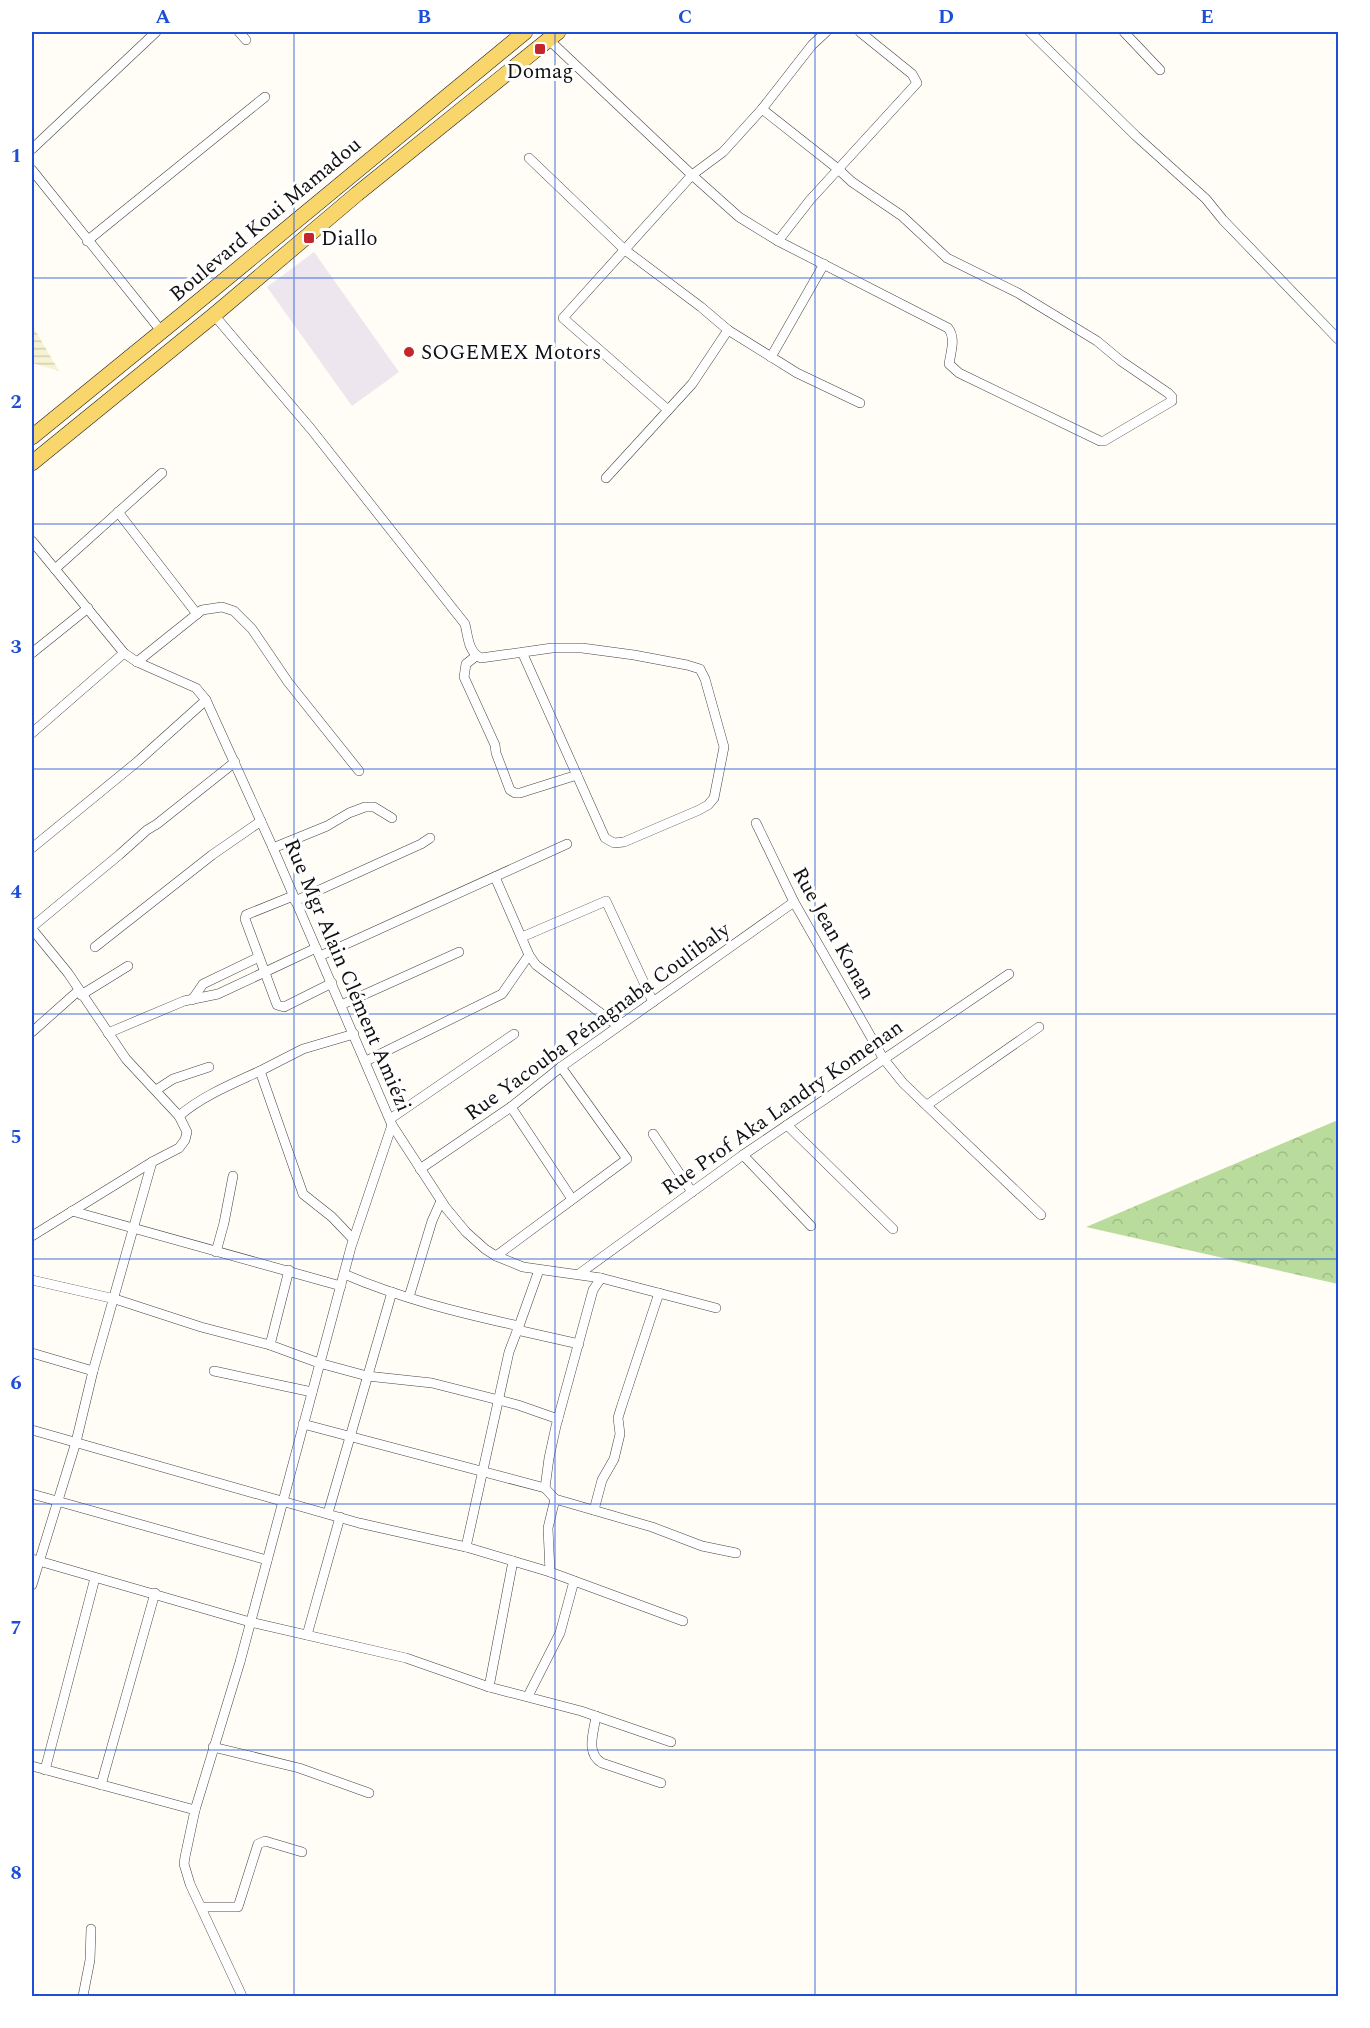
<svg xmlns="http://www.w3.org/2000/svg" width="1370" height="2028" font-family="Spectral,serif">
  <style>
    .industrial { fill: #eee6ef }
    .farmland { fill: url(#farmland-rules) }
    .forest { fill: url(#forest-crowns) }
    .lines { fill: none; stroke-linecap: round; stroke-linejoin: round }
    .street-casing { stroke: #444; stroke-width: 10 }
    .primary-casing { stroke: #222; stroke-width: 16 }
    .street { stroke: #fff; stroke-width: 9 }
    .primary { stroke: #f9d66b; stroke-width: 15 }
    .grid { fill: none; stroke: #1d4ed8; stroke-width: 1.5; stroke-opacity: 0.55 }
    .poi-dot { fill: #c4262e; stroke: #fff; stroke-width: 2 }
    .labels { text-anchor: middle; stroke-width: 6; stroke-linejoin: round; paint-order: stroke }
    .poi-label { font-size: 21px; fill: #111; stroke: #fff; text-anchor: start }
    .street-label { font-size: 21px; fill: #111; stroke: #fff }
    .neatline { fill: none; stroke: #1d4ed8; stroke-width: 2 }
    .grid-label { font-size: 20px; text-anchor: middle; font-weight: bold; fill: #1d4ed8 }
  </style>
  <defs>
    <pattern id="farmland-rules" width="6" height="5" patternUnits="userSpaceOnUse" patternTransform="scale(1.5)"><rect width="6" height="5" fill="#f6f3d4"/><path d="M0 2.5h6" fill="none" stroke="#d2cfb5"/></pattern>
    <pattern id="forest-crowns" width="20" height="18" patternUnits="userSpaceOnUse" patternTransform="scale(1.5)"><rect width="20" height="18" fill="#b9dc9c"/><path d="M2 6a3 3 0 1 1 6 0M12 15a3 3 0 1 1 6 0" fill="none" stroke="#9ebc85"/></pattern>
  </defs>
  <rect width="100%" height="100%" fill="#fffdf5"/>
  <path class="industrial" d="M 314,252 L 399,372 L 352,406 L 267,287 Z"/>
  <path class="farmland" d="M 32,325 L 59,371 L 32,363 Z"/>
  <path class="forest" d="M 1338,1120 L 1338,1284 L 1086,1227 Z"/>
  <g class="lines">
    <g class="street-casing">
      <g id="street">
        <path d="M 239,32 L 246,40"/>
        <path d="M 1030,32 L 1136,136 L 1206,199 L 1223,220 L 1338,339"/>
        <path d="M 1124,32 L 1160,70"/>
        <path d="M 548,39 L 692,175 L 739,217 L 778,241 L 948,328 C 956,338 951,351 949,364 L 959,373 L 1100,441 L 1104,441 L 1172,401 L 1172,397 L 1168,393 L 1121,361 L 1097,341 L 1018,293 L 947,258 L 902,216 L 852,182 L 838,169 L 762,109"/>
        <path d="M 32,149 L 156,32"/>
        <path d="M 529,158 L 625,250 L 701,307 L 728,330 L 797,373 L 860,403"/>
        <path d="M 32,170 L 162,332"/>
        <path d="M 87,241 L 265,97"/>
        <path d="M 778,241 L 810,200 L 917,83 L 912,74 L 860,32"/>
        <path d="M 214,315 L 311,429 L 465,624 C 468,636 468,652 481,658 L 552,648 L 582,648 L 634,655 L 687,665 L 700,669 L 705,679 L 724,747 L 714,798 L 708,805 L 699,810 L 624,842 L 614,843 L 605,838 L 522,652"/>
        <path d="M 771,357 L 824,264"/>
        <path d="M 668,410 L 563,318 L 692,175 L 723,152 L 762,109 L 812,45 L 826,32"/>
        <path d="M 606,478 L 692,384 L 728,330"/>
        <path d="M 118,512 L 197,614"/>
        <path d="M 32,541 L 124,653 L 137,662 L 196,688 L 206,700 L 273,848 L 392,1125 L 446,1208 L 466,1232 L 485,1249 L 496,1256 L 523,1267 L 601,1278 L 716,1308"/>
        <path d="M 55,569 L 162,473"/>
        <path d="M 32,653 L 88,608"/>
        <path d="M 476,656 L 466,664 L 464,677 L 495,745 L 496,753 L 510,790 L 515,793 L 520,793 L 577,775"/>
        <path d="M 137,662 L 202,610 L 222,607 L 234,611 L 252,629 L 288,682 L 359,771"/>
        <path d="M 32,733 L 124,653"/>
        <path d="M 756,823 L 794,902 L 883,1058 L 903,1083 L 1041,1215"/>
        <path d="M 32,848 L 137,762 L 206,700"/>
        <path d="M 273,848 L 327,826 L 349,813 L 365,807 L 374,807 L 392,818"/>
        <path d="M 495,877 L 529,955 L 536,965 L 618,1026"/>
        <path d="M 293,896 L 246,915 L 245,919 L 277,1005 L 284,1007 L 332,983"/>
        <path d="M 295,901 L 421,844 L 430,838"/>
        <path d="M 32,927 L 119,855 L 147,830 L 157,824 L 235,762"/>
        <path d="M 32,929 L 68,973 L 126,1059 L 179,1116 L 187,1132 L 185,1140 L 179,1148 L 152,1162 L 32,1236"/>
        <path d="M 522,937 L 606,901 L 653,1002"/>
        <path d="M 95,947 L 212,855 L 261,821"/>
        <path d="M 320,956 L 567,844"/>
        <path d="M 81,995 L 128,966"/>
        <path d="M 192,1000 L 203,984 L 259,957"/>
        <path d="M 341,1005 L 459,952"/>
        <path d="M 32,1032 L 78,991"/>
        <path d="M 108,1033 L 184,1001 L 218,994 L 316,948"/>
        <path d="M 366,1061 L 502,994 L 529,955"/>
        <path d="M 260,1071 L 303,1049 L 354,1034"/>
        <path d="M 156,1090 L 173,1079 L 209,1067"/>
        <path d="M 927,1105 L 1039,1027"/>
        <path d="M 511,1107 L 572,1199"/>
        <path d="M 179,1116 C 202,1096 232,1084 260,1071 L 303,1194 L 332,1217 L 353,1239"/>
        <path d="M 390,1119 L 514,1034"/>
        <path d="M 787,1125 L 893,1229"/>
        <path d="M 653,1134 L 692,1192"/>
        <path d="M 743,1155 L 811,1226"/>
        <path d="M 420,1169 L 511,1107 L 561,1067 L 794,902"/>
        <path d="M 72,1211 L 341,1286"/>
        <path d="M 216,1252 L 224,1223 L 233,1176"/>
        <path d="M 496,1256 L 627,1159 L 561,1067"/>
        <path d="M 344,1274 C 399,1298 460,1313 519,1326 L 539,1270"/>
        <path d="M 579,1274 L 743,1155 L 1009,974"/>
        <path d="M 601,1278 L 593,1290 L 556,1426 L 549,1458 L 545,1488 L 555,1499 L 652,1527 L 702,1546 L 736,1553"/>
        <path d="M 32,1280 L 115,1299 L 201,1327 L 270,1345 L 319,1363 L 367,1376 L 432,1383 L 518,1405 L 558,1419"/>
        <path d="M 409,1297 L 432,1221 L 441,1201"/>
        <path d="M 517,1330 L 579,1344"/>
        <path d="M 270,1345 L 289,1270"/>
        <path d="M 32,1353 L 93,1371"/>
        <path d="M 214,1371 L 312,1392"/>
        <path d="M 303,1424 L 545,1488"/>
        <path d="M 32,1430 L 359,1523 L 466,1547 L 513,1561 L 550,1572 L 683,1621"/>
        <path d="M 32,1494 L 267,1560"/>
        <path d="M 594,1510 L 602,1480 L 614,1459 L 620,1434 L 618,1418 L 621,1408 L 659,1293"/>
        <path d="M 328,1513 L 392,1292"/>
        <path d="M 466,1547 L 509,1352 L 519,1326"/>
        <path d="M 32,1559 L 250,1622 L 406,1658 L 489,1687 L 581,1711 L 671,1742"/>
        <path d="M 550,1572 L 548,1528 L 555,1499"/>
        <path d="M 32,1585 L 76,1442 L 93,1371 L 152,1162"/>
        <path d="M 307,1635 L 340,1517"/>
        <path d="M 489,1687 L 513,1561"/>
        <path d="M 528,1696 L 560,1633 L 574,1581"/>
        <path d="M 596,1716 C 594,1732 585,1753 602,1763 L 661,1783"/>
        <path d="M 213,1747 L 299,1768 L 369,1793"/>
        <path d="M 32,1766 L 195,1810"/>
        <path d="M 45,1770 L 95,1578"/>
        <path d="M 101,1785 L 155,1593"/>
        <path d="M 201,1907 L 238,1907 L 258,1844 L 265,1841 L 302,1852"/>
        <path d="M 83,1996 L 90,1960 L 91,1929"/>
        <path d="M 242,1996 L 190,1884 L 184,1864 L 185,1857 L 195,1810 L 240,1662 L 351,1247 L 392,1125"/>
      </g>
    </g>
    <g class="primary-casing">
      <g id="primary">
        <path d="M 32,437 L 210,292 L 525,32"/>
        <path d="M 32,463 L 214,315 L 357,194 L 558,32"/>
      </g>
    </g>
    <use href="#street" class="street"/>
    <use href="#primary" class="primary"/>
  </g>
  <path class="grid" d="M 294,32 L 294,1996M 555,32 L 555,1996M 815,32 L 815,1996M 1076,32 L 1076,1996M 32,278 L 1338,278M 32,524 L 1338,524M 32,769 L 1338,769M 32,1014 L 1338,1014M 32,1259 L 1338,1259M 32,1504 L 1338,1504M 32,1750 L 1338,1750"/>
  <g class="poi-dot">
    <rect x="534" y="43" width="12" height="12" rx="3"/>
    <rect x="303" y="232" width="12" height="12" rx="3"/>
    <circle cx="409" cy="352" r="6"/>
  </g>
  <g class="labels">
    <g class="poi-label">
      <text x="540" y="78" text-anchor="middle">Domag</text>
      <text x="321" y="245">Diallo</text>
      <text x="421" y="359">SOGEMEX Motors</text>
    </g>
    <g class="street-label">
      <text transform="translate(265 219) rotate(-40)" y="7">Boulevard Koui Mamadou</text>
      <text transform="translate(834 933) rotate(61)" y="7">Rue Jean Konan</text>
      <text transform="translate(348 975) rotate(67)" y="7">Rue Mgr Alain Clément Amiézi</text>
      <text transform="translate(597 1021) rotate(-36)" y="7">Rue Yacouba Pénagnaba Coulibaly</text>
      <text transform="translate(782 1107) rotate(-35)" y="7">Rue Prof Aka Landry Komenan</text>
    </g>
  </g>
  <rect width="1370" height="2028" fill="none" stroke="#ffffff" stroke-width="66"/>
  <rect x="33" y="33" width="1304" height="1962" class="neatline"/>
  <g class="grid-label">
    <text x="163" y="23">A</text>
    <text x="424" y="23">B</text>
    <text x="685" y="23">C</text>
    <text x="946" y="23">D</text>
    <text x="1207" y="23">E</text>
    <text x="16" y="162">1</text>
    <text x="16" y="408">2</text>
    <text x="16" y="653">3</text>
    <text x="16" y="898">4</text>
    <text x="16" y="1143">5</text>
    <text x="16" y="1389">6</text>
    <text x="16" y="1634">7</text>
    <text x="16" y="1879">8</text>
  </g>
</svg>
